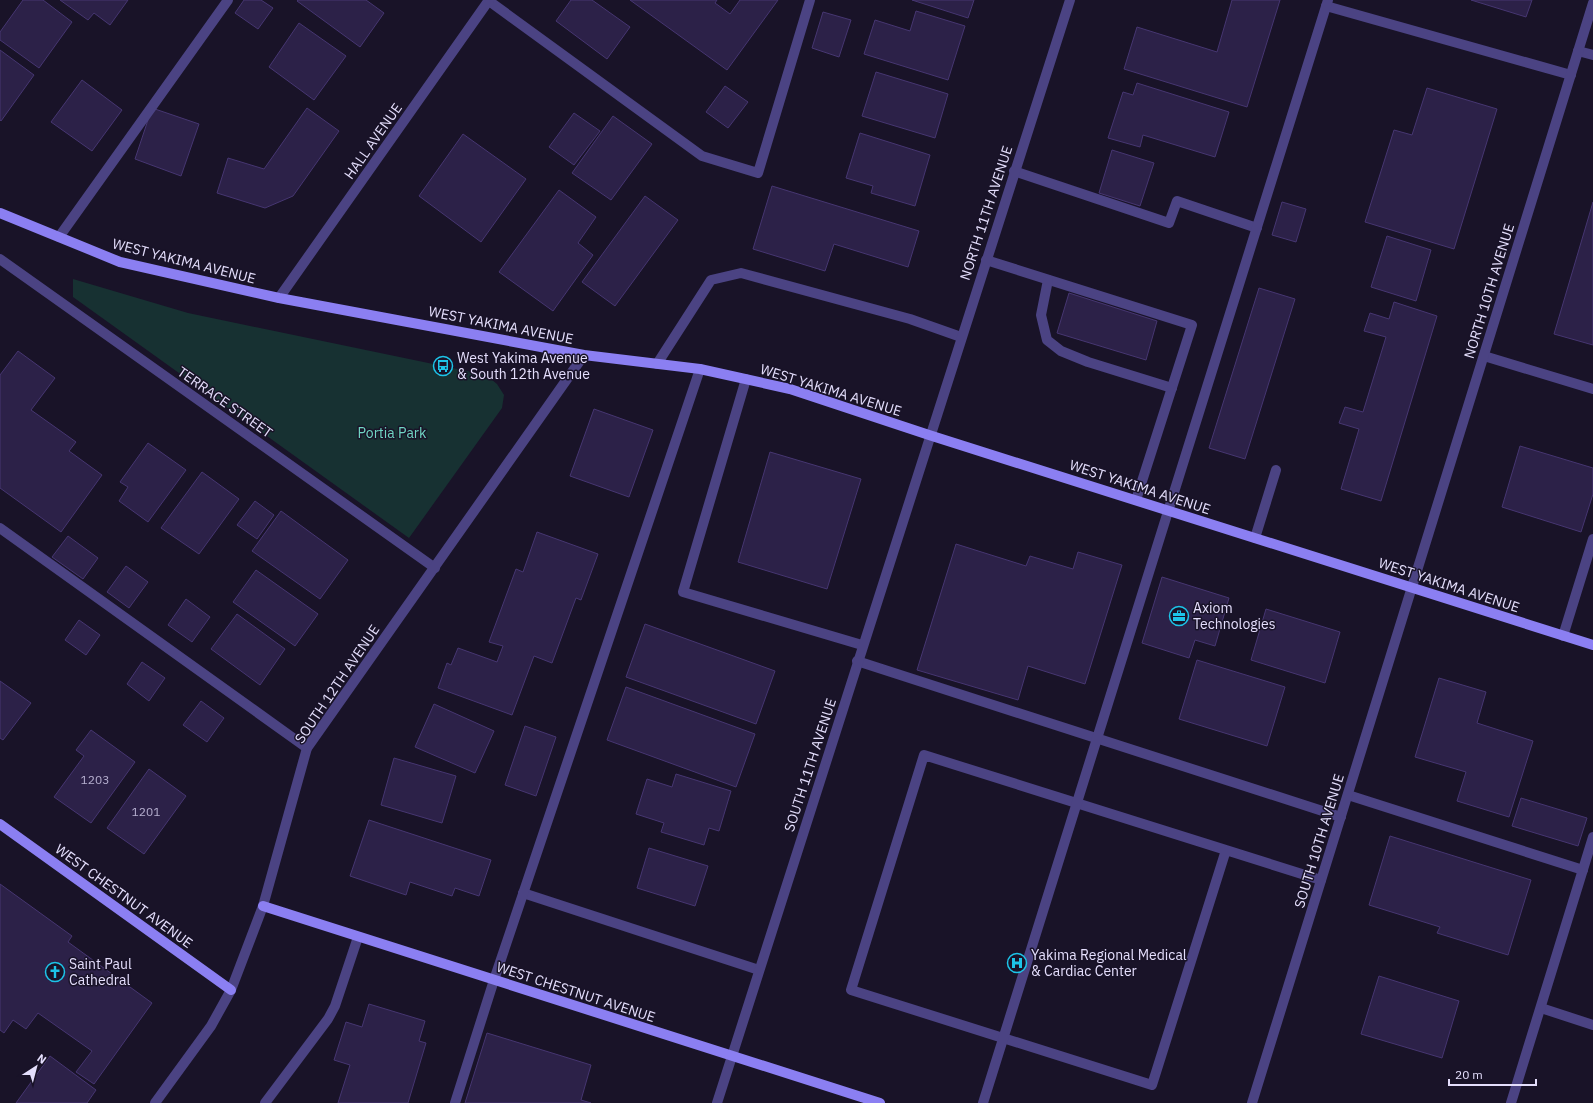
<svg xmlns="http://www.w3.org/2000/svg" width="1593" height="1103" font-family="'IBM Plex Sans',sans-serif">
  <style>
    .green { fill: #173132 }
    .building { fill: #2c2148; stroke: #463671 }
    .lines { fill: none; stroke-linecap: round; stroke-linejoin: round }
    .lane { stroke: #4b4383; stroke-width: 10 }
    .street { stroke: #4b4383; stroke-width: 10 }
    .secondary { stroke: #8b7ff2; stroke-width: 10 }
    .labels { text-anchor: middle; stroke-width: 3; stroke-linejoin: round; paint-order: stroke }
    .number-label { font-size: 12px; fill: #b6afcf }
    .street-label { font-size: 14px; fill: #e4defc; stroke: #191328 }
    .poi-label { font-size: 14px; fill: #e4defc; stroke: #191328; text-anchor: start }
    .park-label { font-size: 14px; fill: #70d6c4; stroke: #191328 }
  </style>
  <rect width="100%" height="100%" fill="#191328"/>
  <path class="green" d="M 73,279 L 188,313 L 486,375 L 497,384 L 504,395 L 502,408 L 409,538 L 73,297 Z"/>
  <g class="building">
    <path d="M 23,0 L 43,0 L 72,22 L 39,68 L 0,40 L 0,32 Z"/>
    <path d="M 60,0 L 128,0 L 110,25 L 94,13 L 88,20 Z"/>
    <path d="M 244,0 L 261,0 L 273,8 L 258,29 L 235,13 Z"/>
    <path d="M 298,0 L 366,0 L 384,13 L 360,47 L 297,1 Z"/>
    <path d="M 571,0 L 592,0 L 630,27 L 607,59 L 556,21 Z"/>
    <path d="M 630,0 L 717,0 L 715,3 L 730,14 L 740,0 L 778,0 L 727,70 Z"/>
    <path d="M 912,0 L 974,0 L 968,18 Z"/>
    <path d="M 1232,0 L 1280,0 L 1247,107 L 1124,69 L 1137,27 L 1217,52 Z"/>
    <path d="M 1471,0 L 1532,0 L 1526,17 Z"/>
    <path d="M 916,11 L 965,26 L 948,80 L 864,54 L 875,20 L 910,31 Z"/>
    <path d="M 823,12 L 851,20 L 839,57 L 812,48 Z"/>
    <path d="M 299,23 L 346,56 L 314,100 L 269,67 Z"/>
    <path d="M 0,50 L 34,75 L 1,121 L 0,120 Z"/>
    <path d="M 876,72 L 948,94 L 935,138 L 862,116 Z"/>
    <path d="M 82,80 L 122,110 L 92,151 L 51,122 Z"/>
    <path d="M 1137,83 L 1229,112 L 1215,157 L 1143,135 L 1140,147 L 1108,138 L 1123,92 L 1133,95 Z"/>
    <path d="M 725,86 L 748,102 L 728,128 L 706,112 Z"/>
    <path d="M 1427,88 L 1497,109 L 1454,249 L 1365,222 L 1394,130 L 1412,135 Z"/>
    <path d="M 152,108 L 199,124 L 181,176 L 135,159 Z"/>
    <path d="M 307,108 L 339,131 L 293,196 L 265,208 L 217,193 L 228,158 L 264,169 Z"/>
    <path d="M 574,113 L 600,131 L 574,165 L 549,147 Z"/>
    <path d="M 613,116 L 652,144 L 611,200 L 572,173 Z"/>
    <path d="M 860,133 L 930,155 L 915,206 L 871,193 L 873,186 L 846,178 Z"/>
    <path d="M 463,134 L 526,179 L 481,242 L 419,196 Z"/>
    <path d="M 1112,150 L 1154,163 L 1140,206 L 1099,193 Z"/>
    <path d="M 772,186 L 919,231 L 908,267 L 834,244 L 825,271 L 753,249 Z"/>
    <path d="M 559,190 L 596,217 L 578,243 L 593,255 L 553,311 L 499,272 Z"/>
    <path d="M 645,196 L 678,220 L 615,306 L 582,282 Z"/>
    <path d="M 1282,202 L 1306,209 L 1296,242 L 1272,235 Z"/>
    <path d="M 1593,202 L 1593,345 L 1554,334 Z"/>
    <path d="M 1387,236 L 1431,250 L 1416,301 L 1371,287 Z"/>
    <path d="M 1259,288 L 1295,299 L 1245,459 L 1209,448 Z"/>
    <path d="M 1069,293 L 1157,321 L 1146,360 L 1057,333 Z"/>
    <path d="M 1394,302 L 1437,316 L 1381,501 L 1341,489 L 1359,429 L 1339,423 L 1345,407 L 1363,412 L 1386,337 L 1364,331 L 1370,313 L 1389,319 Z"/>
    <path d="M 18,351 L 55,378 L 31,410 L 76,442 L 69,451 L 102,475 L 61,532 L 0,488 L 0,375 Z"/>
    <path d="M 594,409 L 653,430 L 629,497 L 570,476 Z"/>
    <path d="M 148,443 L 186,470 L 148,522 L 119,501 L 128,487 L 120,482 Z"/>
    <path d="M 1520,446 L 1593,468 L 1593,494 L 1581,532 L 1502,507 Z"/>
    <path d="M 770,452 L 861,479 L 827,589 L 738,562 Z"/>
    <path d="M 202,472 L 239,499 L 199,554 L 161,528 Z"/>
    <path d="M 255,501 L 274,515 L 257,539 L 237,525 Z"/>
    <path d="M 281,511 L 348,560 L 320,599 L 252,551 Z"/>
    <path d="M 537,532 L 598,554 L 581,600 L 576,598 L 552,663 L 534,656 L 512,715 L 438,688 L 447,663 L 451,665 L 458,648 L 497,662 L 503,646 L 489,642 L 516,569 L 523,572 Z"/>
    <path d="M 68,536 L 98,558 L 83,579 L 52,557 Z"/>
    <path d="M 956,544 L 1026,566 L 1030,556 L 1073,569 L 1078,552 L 1122,565 L 1085,684 L 1028,666 L 1018,700 L 917,670 Z"/>
    <path d="M 126,566 L 148,582 L 129,608 L 107,592 Z"/>
    <path d="M 256,570 L 318,614 L 295,646 L 233,602 Z"/>
    <path d="M 1162,577 L 1229,598 L 1215,646 L 1195,640 L 1189,658 L 1142,643 Z"/>
    <path d="M 186,599 L 210,617 L 192,642 L 168,625 Z"/>
    <path d="M 1266,609 L 1340,632 L 1325,683 L 1251,660 Z"/>
    <path d="M 237,614 L 285,649 L 260,685 L 211,649 Z"/>
    <path d="M 79,620 L 100,635 L 86,655 L 65,640 Z"/>
    <path d="M 645,624 L 775,671 L 756,724 L 626,677 Z"/>
    <path d="M 1197,660 L 1285,687 L 1267,746 L 1179,719 Z"/>
    <path d="M 142,662 L 165,678 L 149,701 L 127,684 Z"/>
    <path d="M 1439,678 L 1486,692 L 1477,723 L 1533,741 L 1509,817 L 1457,801 L 1466,772 L 1415,757 Z"/>
    <path d="M 0,681 L 31,703 L 3,740 L 0,738 Z"/>
    <path d="M 626,687 L 755,734 L 736,787 L 607,740 Z"/>
    <path d="M 201,701 L 224,718 L 207,742 L 183,725 Z"/>
    <path d="M 434,704 L 494,731 L 475,773 L 415,747 Z"/>
    <path d="M 525,726 L 556,737 L 536,796 L 505,785 Z"/>
    <path d="M 91,730 L 135,762 L 91,823 L 54,797 L 84,756 L 76,750 Z"/>
    <path d="M 394,758 L 456,776 L 442,823 L 381,805 Z"/>
    <path d="M 149,769 L 186,796 L 144,854 L 107,828 Z"/>
    <path d="M 676,774 L 731,791 L 719,831 L 709,828 L 704,845 L 661,832 L 664,823 L 636,814 L 647,779 L 672,787 Z"/>
    <path d="M 1521,798 L 1587,818 L 1578,846 L 1512,826 Z"/>
    <path d="M 369,820 L 491,860 L 479,896 L 455,888 L 452,896 L 410,882 L 406,895 L 350,876 Z"/>
    <path d="M 1390,836 L 1531,880 L 1508,955 L 1437,933 L 1440,927 L 1369,905 Z"/>
    <path d="M 649,848 L 708,866 L 695,906 L 637,888 Z"/>
    <path d="M 0,884 L 72,936 L 68,942 L 152,1003 L 94,1084 L 76,1072 L 92,1051 L 38,1013 L 26,1029 L 13,1020 L 4,1033 L 0,1030 Z"/>
    <path d="M 1379,976 L 1459,1001 L 1442,1058 L 1361,1034 Z"/>
    <path d="M 369,1004 L 425,1021 L 419,1041 L 426,1043 L 408,1103 L 338,1103 L 350,1065 L 334,1060 L 346,1022 L 362,1027 Z"/>
    <path d="M 487,1033 L 591,1065 L 581,1100 L 591,1103 L 465,1103 Z"/>
    <path d="M 50,1056 L 96,1090 L 87,1103 L 16,1103 Z"/>
  </g>
  <g class="lines">
    <g class="lane">
      <path d="M 489,1 L 702,156 L 758,173 L 810,0"/>
      <path d="M 1326,6 L 1571,75"/>
      <path d="M 1578,51 L 1593,55"/>
      <path d="M 1014,171 L 1169,223 L 1177,201 L 1257,228"/>
      <path d="M 59,237 L 228,0"/>
      <path d="M 986,260 L 1192,325 L 1136,500"/>
      <path d="M 1048,280 L 1041,315 L 1047,340 L 1061,351 L 1088,362 L 1172,388"/>
      <path d="M 1484,356 L 1593,389"/>
      <path d="M 657,364 L 711,280 L 741,273 L 910,319 L 961,337"/>
      <path d="M 746,379 L 683,592 L 862,645"/>
      <path d="M 0,528 L 307,748"/>
      <path d="M 1255,538 L 1276,470"/>
      <path d="M 1563,636 L 1593,539"/>
      <path d="M 857,661 L 1341,817"/>
      <path d="M 1348,795 L 1583,870"/>
      <path d="M 1226,850 L 1152,1085 L 851,990 L 924,755 L 1321,880"/>
      <path d="M 523,893 L 759,970"/>
      <path d="M 1541,1008 L 1593,1025"/>
      <path d="M 265,1103 L 328,1019 L 335,1006 L 358,937"/>
      <path d="M 455,1103 L 494,980 L 700,369"/>
      <path d="M 983,1103 L 1328,0"/>
      <path d="M 1511,1103 L 1593,837"/>
    </g>
    <g class="street">
      <path d="M 0,259 L 435,568"/>
      <path d="M 279,298 L 489,0"/>
      <path d="M 155,1103 L 211,1026 L 231,990 L 263,906 L 307,748 L 584,355"/>
      <path d="M 717,1103 L 1070,0"/>
      <path d="M 1252,1103 L 1593,3"/>
    </g>
    <g class="secondary">
      <path d="M 0,213 L 120,262 L 279,298 L 584,355 L 700,369 L 790,389 L 929,435 L 1593,645"/>
      <path d="M 0,824 L 231,990"/>
      <path d="M 263,906 L 880,1103"/>
    </g>
  </g>
  <defs>
    <g id="bus-ring" transform="scale(1)"><circle r="9.5" fill="#191328" stroke="#1dc4e8" stroke-width="1.5"/><path d="M-5-6H5V4H4V6H2V4H-2V6H-4V4H-5ZM-3.5-4V0h7V-4ZM-3.5 1.2v1.5H-2V1.2ZM2 1.2v1.5H3.5V1.2Z" fill="#1dc4e8"/></g>
    <g id="office-ring" transform="scale(1)"><circle r="9.5" fill="#191328" stroke="#1dc4e8" stroke-width="1.5"/><path d="M-6-3h4V-5.5h4V-3h4V5H-6ZM-1-4.5V-3h2v-1.5ZM-6 0V1H6V0Z" fill="#1dc4e8"/></g>
    <g id="hospital-ring" transform="scale(1)"><circle r="9.5" fill="#191328" stroke="#1dc4e8" stroke-width="1.5"/><path d="M-5-5h3v3.5h4V-5h3V5h-3V1.5h-4V5h-3Z" fill="#1dc4e8"/></g>
    <g id="church-ring" transform="scale(1)"><circle r="9.5" fill="#191328" stroke="#1dc4e8" stroke-width="1.5"/><path d="M-1.2-6h2.4v3.5h3.3v2.4h-3.3V6h-2.4V-.1h-3.3v-2.4h3.3Z" fill="#1dc4e8"/></g>
  </defs>
  <g fill-rule="evenodd">
    <use href="#bus-ring" x="443" y="366"/>
    <use href="#office-ring" x="1179" y="616"/>
    <use href="#hospital-ring" x="1017" y="963"/>
    <use href="#church-ring" x="55" y="972"/>
  </g>
  <g class="labels">
    <g class="number-label">
      <text x="95" y="784">1203</text>
      <text x="146" y="816">1201</text>
    </g>
    <g class="street-label">
      <text transform="translate(373 141) rotate(-55)" y="5">HALL AVENUE</text>
      <text transform="translate(986 213) rotate(-72)" y="5">NORTH 11TH AVENUE</text>
      <text transform="translate(184 261) rotate(14)" y="5">WEST YAKIMA AVENUE</text>
      <text transform="translate(1489 291) rotate(-73)" y="5">NORTH 10TH AVENUE</text>
      <text transform="translate(501 325) rotate(11)" y="5">WEST YAKIMA AVENUE</text>
      <text transform="translate(831 390) rotate(17)" y="5">WEST YAKIMA AVENUE</text>
      <text transform="translate(225 402) rotate(35)" y="5">TERRACE STREET</text>
      <text transform="translate(1140 487) rotate(18)" y="5">WEST YAKIMA AVENUE</text>
      <text transform="translate(1449 585) rotate(18)" y="5">WEST YAKIMA AVENUE</text>
      <text transform="translate(337 684) rotate(-56)" y="5">SOUTH 12TH AVENUE</text>
      <text transform="translate(810 765) rotate(-72)" y="5">SOUTH 11TH AVENUE</text>
      <text transform="translate(1319 841) rotate(-73)" y="5">SOUTH 10TH AVENUE</text>
      <text transform="translate(124 896) rotate(36)" y="5">WEST CHESTNUT AVENUE</text>
      <text transform="translate(576 992) rotate(18)" y="5">WEST CHESTNUT AVENUE</text>
    </g>
    <g class="poi-label">
      <text x="457" y="363">West Yakima Avenue<tspan x="457" dy="16">&amp; South 12th Avenue</tspan></text>
      <text x="1193" y="613">Axiom<tspan x="1193" dy="16">Technologies</tspan></text>
      <text x="1031" y="960">Yakima Regional Medical<tspan x="1031" dy="16">&amp; Cardiac Center</tspan></text>
      <text x="69" y="969">Saint Paul<tspan x="69" dy="16">Cathedral</tspan></text>
    </g>
    <g class="park-label">
      <text x="392" y="438">Portia Park</text>
    </g>
  </g>
  <g transform="translate(36 1067) rotate(36)" stroke="#191328" stroke-width="3" paint-order="stroke">
  <path d="M0-3L7 15L0 10L-7 15Z" fill="#e4defc"/>
  <text y="-6" font-size="11" font-weight="bold" text-anchor="middle" fill="#e4defc">N</text>
  </g>
  <path d="M1449 1079v6h87v-6" fill="none" stroke="#e4defc" stroke-width="2"/>
  <text x="1455" y="1079" font-size="12" fill="#e4defc" stroke="#191328" stroke-width="3" paint-order="stroke">20 m</text>
</svg>
